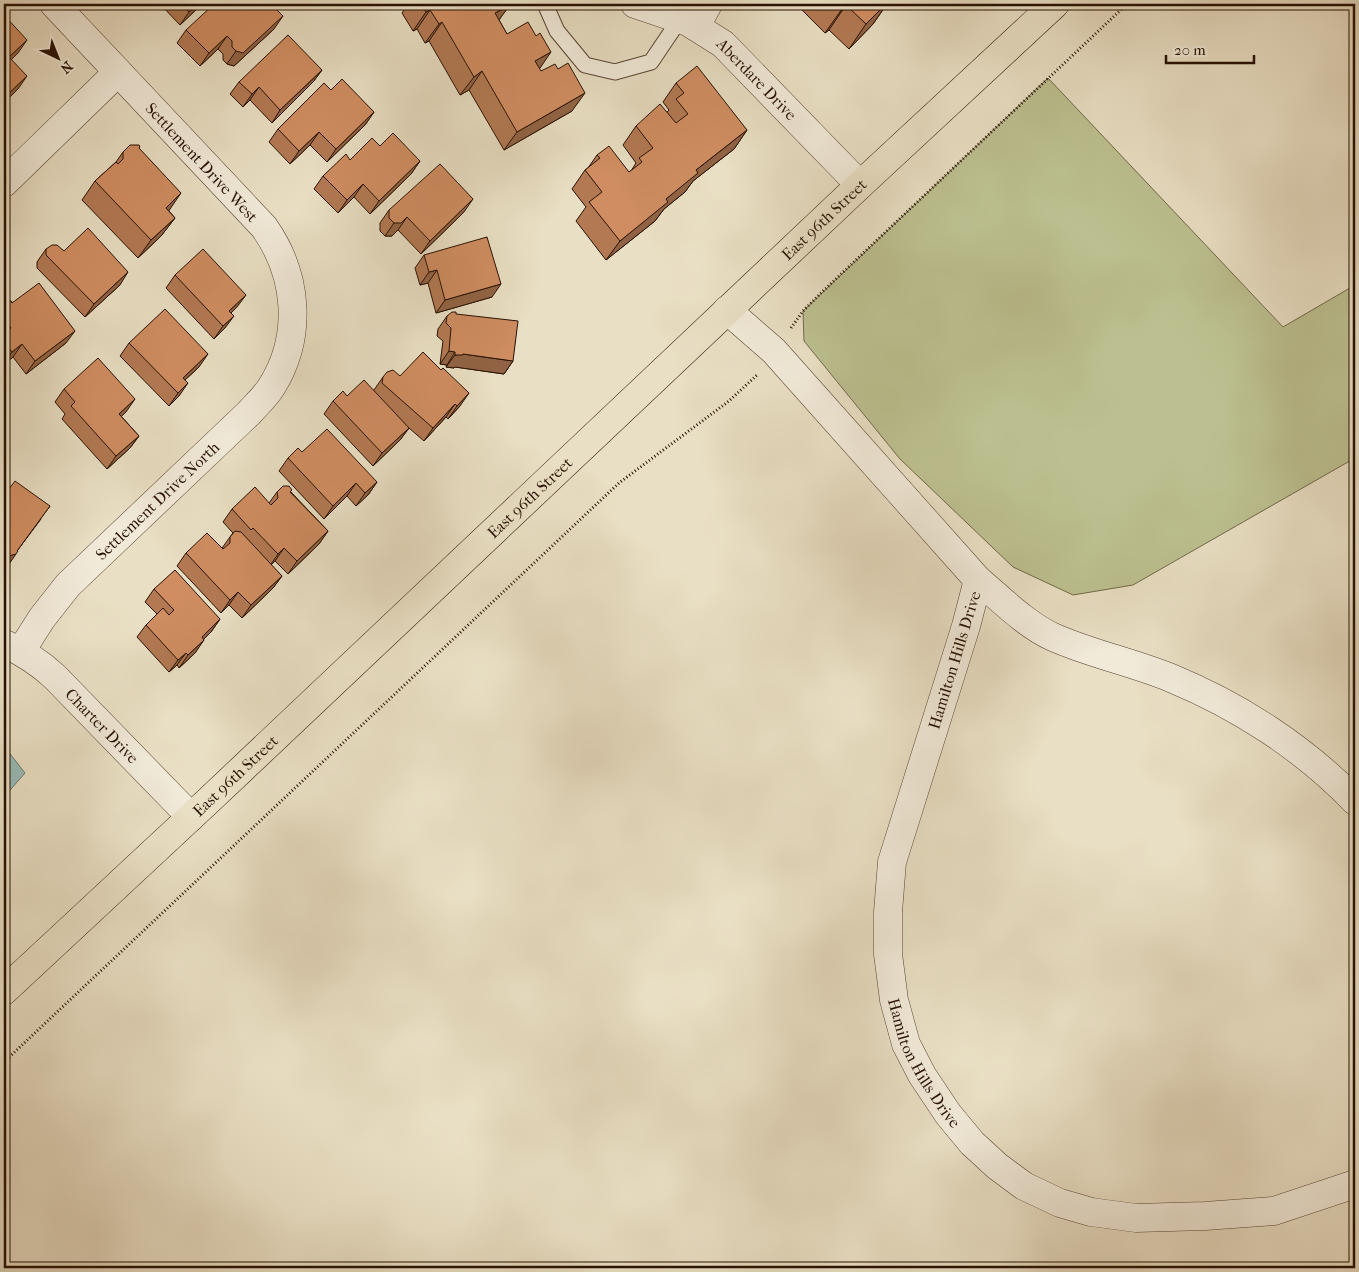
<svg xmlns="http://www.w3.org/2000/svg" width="1359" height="1272" font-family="'IM FELL French Canon',serif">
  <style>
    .green { fill: #bcc090; stroke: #72684a }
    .water { fill: #98bcb9; stroke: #6b7870 }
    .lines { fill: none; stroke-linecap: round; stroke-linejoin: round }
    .lane-casing { stroke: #584433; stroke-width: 17 }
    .street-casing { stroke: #584433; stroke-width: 29 }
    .primary-casing { stroke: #271103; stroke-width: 29 }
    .path { stroke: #271103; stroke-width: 3; stroke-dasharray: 1 2.5; stroke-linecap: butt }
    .lane { stroke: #f1ead9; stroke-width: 15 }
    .street { stroke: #f1ead9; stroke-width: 28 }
    .primary { stroke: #e9dfc4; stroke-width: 28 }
    .wall { fill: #b27953; stroke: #271103 }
    .shaded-wall { fill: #916344; stroke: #271103 }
    .building { fill: #cf8d61; stroke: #271103 }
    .labels { text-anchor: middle; stroke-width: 4; stroke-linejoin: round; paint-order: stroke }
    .street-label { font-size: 16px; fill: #271103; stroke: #f1ead9 }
  </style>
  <rect width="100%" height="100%" fill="#e9dfc4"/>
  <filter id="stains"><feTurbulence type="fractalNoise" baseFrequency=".004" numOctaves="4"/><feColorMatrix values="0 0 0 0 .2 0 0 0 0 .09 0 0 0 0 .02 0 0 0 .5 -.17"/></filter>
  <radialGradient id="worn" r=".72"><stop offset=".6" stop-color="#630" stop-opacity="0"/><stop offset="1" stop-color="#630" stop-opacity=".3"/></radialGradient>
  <path class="green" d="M 1048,78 L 1283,327 L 1355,285 L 1355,458 L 1133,585 L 1073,595 L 1013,567 L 900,459 L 804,341 L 803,311 Z"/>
  <path class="water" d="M 4,746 L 25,773 L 4,797 Z"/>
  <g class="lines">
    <g class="lane-casing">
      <path id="lane" d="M 545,4 L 557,31 L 585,65 L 615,72 L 651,62 L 680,19"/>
    </g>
    <g class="street-casing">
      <g id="street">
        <path id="s1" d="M 635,4 L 688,22 L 723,44 L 860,185"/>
        <path d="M 696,26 L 708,4"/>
        <path d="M 4,183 L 118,72"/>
        <path d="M 727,310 L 774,351 L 978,580"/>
        <path id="s2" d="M 5,644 C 23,652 40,663 55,677 L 191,817"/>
        <path id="s3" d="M 21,651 L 42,618 L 68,585 L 249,413 C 257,404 266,396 272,386 C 303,336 298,275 264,227 L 54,4"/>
        <path id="s4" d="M 1355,801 C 1304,748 1239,706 1171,678 C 1132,662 1091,654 1053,637 C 1025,624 1001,599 978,580 L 966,626 L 892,862 L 888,912 L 888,954 L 894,1000 L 906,1044 L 922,1075 L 948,1114 L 972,1143 L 997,1166 L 1024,1186 L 1060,1203 L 1091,1212 L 1136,1218 L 1205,1216 L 1274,1211 L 1355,1184"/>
      </g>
    </g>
    <g class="primary-casing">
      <g id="primary">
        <path id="s5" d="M 4,991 L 207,802 L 860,185 L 1055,4"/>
      </g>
    </g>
    <g class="path">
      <path d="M 791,328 L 803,311 L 822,292 L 1127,4"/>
      <path d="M 4,1062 L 619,483 L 729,401 L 758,374"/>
    </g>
    <use href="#lane" class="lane"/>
    <use href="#street" class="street"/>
    <use href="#primary" class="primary"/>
  </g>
  <g class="wall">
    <path d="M 140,4 L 154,4 L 149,8 L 143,7 Z"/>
    <path d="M 160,4 L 202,4 L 180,25 Z"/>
    <path d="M 408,4 L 509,4 L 499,20 L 507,34 L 539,69 L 572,111 L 504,150 L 469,90 L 460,95 L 429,41 L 425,43 L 417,29 L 413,31 L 402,13 Z"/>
    <path d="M 796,4 L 887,4 L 873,24 L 849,49 L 829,30 L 825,33 Z"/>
    <path d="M 274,29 L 234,66 L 227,64 L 223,60 L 223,54 L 218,49 L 200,66 L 177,43 L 186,30 Z"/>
    <path d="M 322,70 L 313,82 L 272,123 L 250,100 L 243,107 L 230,94 L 239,82 Z"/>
    <path d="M 676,83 L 747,130 L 734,149 L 693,181 L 685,192 L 664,209 L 655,221 L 606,260 L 576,221 L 586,207 L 572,189 L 585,170 L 588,168 L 597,155 L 629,172 L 631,171 L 636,163 L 623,145 L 636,126 L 667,112 L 669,110 L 663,102 Z"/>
    <path d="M 331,90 L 374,112 L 365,125 L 327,162 L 310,145 L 290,164 L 269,142 L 278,129 Z"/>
    <path d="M 380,146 L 420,161 L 411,174 L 370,214 L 354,197 L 338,213 L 314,189 L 323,176 L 350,160 Z"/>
    <path d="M 139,149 L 169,211 L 175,218 L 161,236 L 138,258 L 82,200 L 95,181 L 116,162 L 123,152 Z"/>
    <path d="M 389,210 L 464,212 L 421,254 L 398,230 L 392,236 L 385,236 L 380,231 L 380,223 Z"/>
    <path d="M 46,249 L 120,285 L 85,317 L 37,268 L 37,262 Z"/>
    <path d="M 424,255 L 492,297 L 436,313 L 428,283 L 420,285 L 415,268 Z"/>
    <path d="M 175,275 L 237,307 L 231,313 L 225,328 L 214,339 L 166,288 Z"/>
    <path d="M 4,296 L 66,343 L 26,374 L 13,357 L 4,364 Z"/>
    <path d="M 456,314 L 513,361 L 504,374 L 455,367 L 454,368 L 446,367 L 447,365 L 440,364 L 443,341 L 437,336 L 438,329 L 447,316 Z"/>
    <path d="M 129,343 L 199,367 L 185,380 L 179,396 L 169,406 L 120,356 Z"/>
    <path d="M 400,376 L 460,406 L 448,419 L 446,417 L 424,441 L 409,428 L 400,440 L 373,466 L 324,414 L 333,401 L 347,396 L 374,390 L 383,377 Z"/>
    <path d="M 64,389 L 126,412 L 121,416 L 139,436 L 130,448 L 107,469 L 62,419 L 65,414 L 55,402 Z"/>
    <path d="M 288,458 L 377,482 L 368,495 L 356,506 L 347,496 L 324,519 L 279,471 Z"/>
    <path d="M 277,492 L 291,492 L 328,531 L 319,544 L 288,574 L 275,561 L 271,565 L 282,576 L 273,588 L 242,618 L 229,605 L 221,613 L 177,566 L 186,553 L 222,548 L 230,537 L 233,533 L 223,522 L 232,509 L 269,503 Z"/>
    <path d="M 4,494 L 41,519 L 17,551 L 7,567 L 4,568 Z"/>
    <path d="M 154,589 L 220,619 L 211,632 L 204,639 L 195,653 L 179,668 L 177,665 L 169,672 L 137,637 L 146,625 L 157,614 L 145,602 Z"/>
  </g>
  <g class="shaded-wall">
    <path d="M 146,4 L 154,4 L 149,8 L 143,7 Z"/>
    <path d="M 198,4 L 202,4 L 180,25 L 189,12 Z"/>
    <path d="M 886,4 L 887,4 L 873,24 L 849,49 L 866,24 Z"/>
    <path d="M 510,5 L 496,24 L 495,13 Z"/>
    <path d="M 846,5 L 829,30 L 825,33 L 842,9 Z"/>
    <path d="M 430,10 L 417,29 L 413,31 L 426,12 Z"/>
    <path d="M 283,16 L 274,29 L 234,66 L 227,64 L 236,51 Z"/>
    <path d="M 442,22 L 429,41 L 425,43 L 439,24 Z"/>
    <path d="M 227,36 L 218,49 L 200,66 L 209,53 Z"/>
    <path d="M 27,40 L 18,53 L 4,67 L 9,57 Z"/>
    <path d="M 551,52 L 538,71 L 535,61 Z"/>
    <path d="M 322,70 L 313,82 L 272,123 L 280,110 Z"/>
    <path d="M 482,71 L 469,90 L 460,95 L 474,77 Z"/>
    <path d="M 27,76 L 18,89 L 4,103 L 4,99 L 6,96 Z"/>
    <path d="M 259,87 L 250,100 L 243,107 L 252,94 Z"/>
    <path d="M 585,93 L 572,111 L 504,150 L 517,132 Z"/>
    <path d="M 374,112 L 365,125 L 327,162 L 336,149 Z"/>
    <path d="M 747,130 L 734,149 L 693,181 L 685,192 L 664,209 L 655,221 L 606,260 L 620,241 L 666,199 L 696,170 Z"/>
    <path d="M 319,132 L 310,145 L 290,164 L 299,151 Z"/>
    <path d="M 420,161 L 411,174 L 370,214 L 379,201 Z"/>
    <path d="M 363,184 L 354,197 L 338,213 L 347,200 Z"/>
    <path d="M 181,193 L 168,212 L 166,208 Z"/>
    <path d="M 473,199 L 464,212 L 421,254 L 430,241 Z"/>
    <path d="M 407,217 L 398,230 L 392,236 L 385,236 L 394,223 Z"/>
    <path d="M 175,218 L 161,236 L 138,258 L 151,240 Z"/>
    <path d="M 437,270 L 428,283 L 420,285 L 429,272 Z"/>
    <path d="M 128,272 L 120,285 L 85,317 L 94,304 Z"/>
    <path d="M 501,284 L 492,297 L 436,313 L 445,300 Z"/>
    <path d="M 246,295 L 237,307 L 220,324 L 229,311 Z"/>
    <path d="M 234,316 L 225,328 L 214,339 L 223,326 Z"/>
    <path d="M 75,331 L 66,343 L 26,374 L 35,361 Z"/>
    <path d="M 22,344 L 13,357 L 4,364 L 12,352 Z"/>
    <path d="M 449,351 L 455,352 L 447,365 L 440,364 Z"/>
    <path d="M 208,354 L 199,367 L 174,390 L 183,378 Z"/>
    <path d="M 463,354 L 513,361 L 504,374 L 455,367 L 454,368 L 446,367 L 455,355 Z"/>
    <path d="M 188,383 L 179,396 L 169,406 L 178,393 Z"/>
    <path d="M 469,393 L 460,406 L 448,419 L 457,406 Z"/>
    <path d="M 135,399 L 126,412 L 110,427 L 119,414 Z"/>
    <path d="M 455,404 L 446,417 L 424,441 L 433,428 Z"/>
    <path d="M 409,428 L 400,440 L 373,466 L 382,453 Z"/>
    <path d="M 139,436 L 130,448 L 107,469 L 116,456 Z"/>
    <path d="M 377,482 L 368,495 L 356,506 L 365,493 Z"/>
    <path d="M 356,483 L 347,496 L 324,519 L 333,506 Z"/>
    <path d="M 50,506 L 14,555 L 16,554 L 7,567 L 4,568 L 4,563 L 9,556 Z"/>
    <path d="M 328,531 L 319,544 L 288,574 L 297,561 Z"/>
    <path d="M 284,548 L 275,561 L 269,567 L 278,554 Z"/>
    <path d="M 282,576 L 273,588 L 242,618 L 251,605 Z"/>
    <path d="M 238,592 L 229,605 L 221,613 L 230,600 Z"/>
    <path d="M 220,619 L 211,632 L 193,650 L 202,637 Z"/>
    <path d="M 204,640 L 195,653 L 179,668 L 188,655 Z"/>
    <path d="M 186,653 L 177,665 L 169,672 L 178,660 Z"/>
  </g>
  <g class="building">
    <path d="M 181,4 L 198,4 L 189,12 Z"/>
    <path d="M 214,4 L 271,4 L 283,16 L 243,53 L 236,51 L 232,47 L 232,41 L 227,36 L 209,53 L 186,30 Z"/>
    <path d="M 421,4 L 509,4 L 510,5 L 495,13 L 507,34 L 528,22 L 536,36 L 540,33 L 551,52 L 535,61 L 541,71 L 555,64 L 558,69 L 568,63 L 585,93 L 517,132 L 482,71 L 474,77 L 442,22 L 439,24 L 430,10 L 426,12 Z"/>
    <path d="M 837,4 L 886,4 L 866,24 L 846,5 L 842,9 Z"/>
    <path d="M 4,15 L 27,40 L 9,57 L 27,76 L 6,96 L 4,94 Z"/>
    <path d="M 288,35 L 322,70 L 280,110 L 259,87 L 252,94 L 239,82 Z"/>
    <path d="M 697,66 L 747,130 L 696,170 L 698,173 L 666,199 L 668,202 L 620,241 L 589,202 L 602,192 L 585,170 L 600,158 L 597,155 L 609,146 L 629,172 L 642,162 L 639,158 L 653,148 L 636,126 L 660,104 L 676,123 L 688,114 L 676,99 L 684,93 L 676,83 Z"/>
    <path d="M 342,79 L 374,112 L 336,149 L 319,132 L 299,151 L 278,129 L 324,83 L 331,90 Z"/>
    <path d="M 393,133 L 420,161 L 379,201 L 363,184 L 347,200 L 323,176 L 346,154 L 350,160 L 372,138 L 380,146 Z"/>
    <path d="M 130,145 L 139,145 L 140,147 L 139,148 L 181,193 L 166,208 L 175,218 L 151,240 L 95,181 L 116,162 L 118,164 L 123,159 L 123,152 Z"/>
    <path d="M 440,164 L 473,199 L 430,241 L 407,217 L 401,223 L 394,223 L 389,218 L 389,210 Z"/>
    <path d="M 88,228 L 128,272 L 94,304 L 46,255 L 46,249 L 52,245 L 57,245 L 64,251 Z"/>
    <path d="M 487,237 L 501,284 L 445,300 L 437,270 L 429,272 L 424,255 Z"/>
    <path d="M 203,249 L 246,295 L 229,311 L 234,316 L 223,326 L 175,275 Z"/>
    <path d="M 39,283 L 75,331 L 35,361 L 22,344 L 12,352 L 4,341 L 4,333 L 11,328 L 4,319 L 4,296 L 7,296 L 12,303 Z"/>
    <path d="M 165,309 L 208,354 L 183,378 L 188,383 L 178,393 L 129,343 Z"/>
    <path d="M 452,312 L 456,312 L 456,314 L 518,321 L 513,361 L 463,354 L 463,355 L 455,355 L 455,352 L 449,351 L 451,328 L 446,323 L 447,316 Z"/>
    <path d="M 423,352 L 441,370 L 443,368 L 469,393 L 457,406 L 455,404 L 433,428 L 382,383 L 383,377 L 387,372 L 393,370 L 400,376 Z"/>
    <path d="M 98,358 L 135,399 L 119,414 L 139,436 L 116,456 L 71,406 L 75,402 L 64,389 Z"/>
    <path d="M 364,380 L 409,428 L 382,453 L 333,401 L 343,391 L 347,396 Z"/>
    <path d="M 327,429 L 377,482 L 365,493 L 356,483 L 333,506 L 288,458 L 298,448 L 302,452 Z"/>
    <path d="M 15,481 L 50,506 L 17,551 L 18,551 L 16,554 L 9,556 L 4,552 L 4,494 L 5,494 Z"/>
    <path d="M 283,486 L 289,486 L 292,490 L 290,492 L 328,531 L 297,561 L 284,548 L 278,554 L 253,528 L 251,530 L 232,509 L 255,487 L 271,505 L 278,498 L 277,492 Z"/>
    <path d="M 235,531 L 241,532 L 282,576 L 251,605 L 238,592 L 230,600 L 186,553 L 207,533 L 223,549 L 230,543 L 230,537 Z"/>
    <path d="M 175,570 L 220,619 L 202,637 L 204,640 L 188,655 L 186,653 L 178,660 L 146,625 L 163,608 L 169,615 L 174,610 L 154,589 Z"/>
  </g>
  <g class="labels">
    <g class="street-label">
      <text dy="6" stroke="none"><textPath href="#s1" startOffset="146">Aberdare Drive</textPath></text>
      <text transform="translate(202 162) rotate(47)" y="6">Settlement Drive West</text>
      <text dy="6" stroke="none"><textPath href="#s5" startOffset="1126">East 96th Street</textPath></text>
      <text dy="6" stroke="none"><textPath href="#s5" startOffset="721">East 96th Street</textPath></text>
      <text dy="6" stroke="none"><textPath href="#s3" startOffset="204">Settlement Drive North</textPath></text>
      <text transform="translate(954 660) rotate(-73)" y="6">Hamilton Hills Drive</text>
      <text dy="6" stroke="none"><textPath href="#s2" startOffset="128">Charter Drive</textPath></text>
      <text dy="6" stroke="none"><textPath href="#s5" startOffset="316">East 96th Street</textPath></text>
      <text dy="6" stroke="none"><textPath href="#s4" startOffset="946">Hamilton Hills Drive</textPath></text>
    </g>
  </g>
  <rect width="1359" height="1272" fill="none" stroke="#e9dfc4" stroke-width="20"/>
  <rect x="5" y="5" width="1349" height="1262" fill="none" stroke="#271103" stroke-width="2.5"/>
  <rect x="10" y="10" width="1339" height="1252" fill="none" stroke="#271103"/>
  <g transform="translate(58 58) rotate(137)" stroke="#f1ead9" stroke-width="4" paint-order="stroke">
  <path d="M0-4L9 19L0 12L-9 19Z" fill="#271103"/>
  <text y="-8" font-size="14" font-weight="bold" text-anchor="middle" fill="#271103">N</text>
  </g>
  <path d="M1166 55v8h88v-8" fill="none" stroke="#271103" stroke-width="2.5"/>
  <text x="1174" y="55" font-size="15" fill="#271103" stroke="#f1ead9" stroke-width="4" paint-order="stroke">20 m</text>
  <rect width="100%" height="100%" filter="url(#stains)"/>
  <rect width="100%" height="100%" fill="url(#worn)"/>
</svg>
